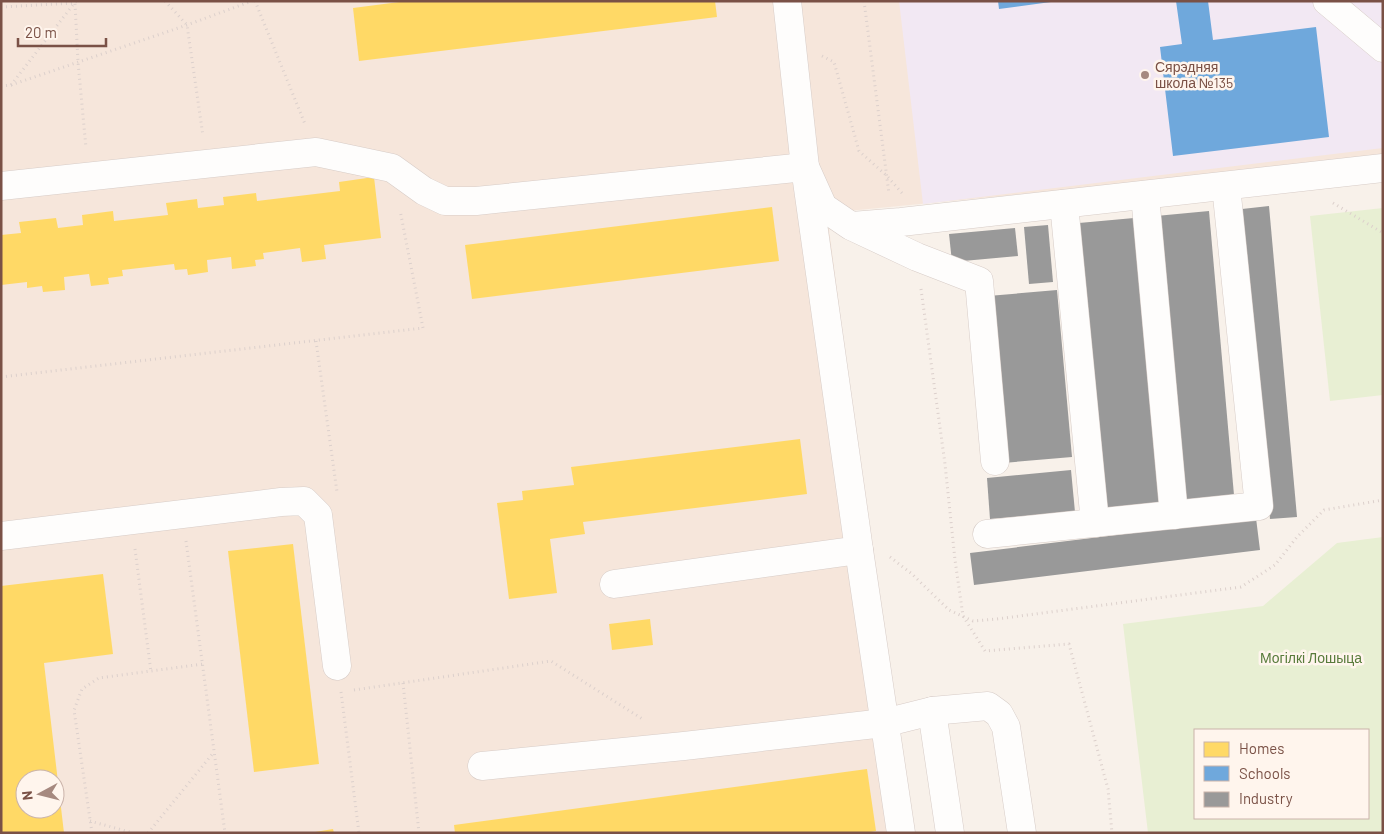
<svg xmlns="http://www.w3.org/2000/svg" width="1384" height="834" font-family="Barlow,sans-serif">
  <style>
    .residential { fill: #f6e6db; fill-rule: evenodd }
    .education { fill: #f2e8f3 }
    .green { fill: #e8efd3; fill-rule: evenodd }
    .homes { fill: #ffd966; fill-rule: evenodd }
    .schools { fill: #6fa8dc }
    .industry { fill: #999 }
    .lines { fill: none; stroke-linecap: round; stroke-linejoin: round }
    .minor-casing { stroke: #d7ccc7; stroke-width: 29 }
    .path { stroke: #dcd0cc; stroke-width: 3; stroke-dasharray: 1 4; stroke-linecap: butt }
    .minor { stroke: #fefdfc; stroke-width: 28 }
    .poi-dot { fill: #a6897f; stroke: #fff5ed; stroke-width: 2 }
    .labels { text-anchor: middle; stroke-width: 5; stroke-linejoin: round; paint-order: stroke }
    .poi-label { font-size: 14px; fill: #7a5146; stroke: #fff5ed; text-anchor: start }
    .park-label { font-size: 14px; fill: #587b3b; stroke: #fff5ed }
  </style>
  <rect width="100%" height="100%" fill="#f8f1ea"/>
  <path class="residential" d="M 1,1 L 1383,1 L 1383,159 L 827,213 L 872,561 L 909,833 L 1,833 ZM 25,779 L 55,779 L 55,809 L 25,809 Z"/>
  <path class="education" d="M 899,1 L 1383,1 L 1383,148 L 923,204 Z"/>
  <g class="green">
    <path d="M 1383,208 L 1383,395 L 1330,401 L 1310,216 Z"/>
    <path d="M 1383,537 L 1383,833 L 1148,833 L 1123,624 L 1263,606 L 1337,543 ZM 1195,730 L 1368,730 L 1368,818 L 1195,818 Z"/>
  </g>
  <g class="homes">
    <path d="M 407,1 L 715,1 L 717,17 L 359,61 L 353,8 Z"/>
    <path d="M 374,177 L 381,238 L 324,245 L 326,259 L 302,262 L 300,248 L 263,253 L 264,259 L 255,260 L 256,266 L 232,269 L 231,257 L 207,260 L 208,272 L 188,275 L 187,269 L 175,270 L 174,264 L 122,270 L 123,276 L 108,278 L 109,284 L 91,286 L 89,274 L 64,277 L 65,290 L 43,292 L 42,286 L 27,288 L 27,282 L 1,285 L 1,235 L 21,233 L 19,222 L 56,218 L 58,228 L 83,225 L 82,215 L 113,211 L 114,221 L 168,215 L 166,203 L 197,199 L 198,208 L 224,205 L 223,197 L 256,193 L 257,201 L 340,191 L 339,182 Z"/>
    <path d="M 772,207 L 779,261 L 472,299 L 465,245 Z"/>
    <path d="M 800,439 L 807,494 L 583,522 L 585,534 L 550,539 L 557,593 L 509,599 L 497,503 L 523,500 L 522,491 L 574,485 L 571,467 Z"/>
    <path d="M 293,544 L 319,764 L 254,772 L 228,551 Z"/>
    <path d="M 103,574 L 113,654 L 44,663 L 64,833 L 1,833 L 1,586 ZM 25,779 L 55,779 L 55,809 L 25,809 Z"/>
    <path d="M 650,619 L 653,645 L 612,650 L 609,624 Z"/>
    <path d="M 867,769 L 876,831 L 865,833 L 455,833 L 454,825 Z"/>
    <path d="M 333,829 L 334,833 L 315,833 L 315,832 Z"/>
  </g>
  <g class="schools">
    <path d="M 998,1 L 1051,1 L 1051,2 L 999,9 Z"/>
    <path d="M 1176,1 L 1208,1 L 1213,40 L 1316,27 L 1329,137 L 1173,156 L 1160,47 L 1182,44 Z"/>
  </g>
  <g class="industry">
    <path d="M 1269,206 L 1297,517 L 1270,519 L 1242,209 Z"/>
    <path d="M 1209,211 L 1234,495 L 1181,500 L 1156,216 Z"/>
    <path d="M 1134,218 L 1160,503 L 1104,508 L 1079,223 Z"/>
    <path d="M 1048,225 L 1053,282 L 1029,284 L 1024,227 Z"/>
    <path d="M 1015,228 L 1018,256 L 952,262 L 949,234 Z"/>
    <path d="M 1057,290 L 1072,457 L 1003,463 L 988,296 Z"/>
    <path d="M 1071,470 L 1075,512 L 990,519 L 987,478 Z"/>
    <path d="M 1256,518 L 1260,550 L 974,585 L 970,553 Z"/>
  </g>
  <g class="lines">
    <g class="minor-casing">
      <g id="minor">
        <path d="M 1327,1 L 1383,48"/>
        <path d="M 1,186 L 316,152 L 392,168 L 424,191 L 445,201 L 476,201 L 805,167 L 823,207 L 851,226 L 917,257 L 979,281 L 995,461"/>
        <path d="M 1145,195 L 1174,515"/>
        <path d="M 1064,204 L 1095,523"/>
        <path d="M 852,226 L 901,222 L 1383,168"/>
        <path d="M 987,534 L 1259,506 L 1226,186"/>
        <path d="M 1,536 L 281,502 L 304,501 L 318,515 L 337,666"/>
        <path d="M 859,550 L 901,833"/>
        <path d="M 614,584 L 859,550 L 805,167 L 787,1"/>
        <path d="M 932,711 L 950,833"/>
        <path d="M 482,766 L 684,746 L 884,723 L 932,711 L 988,706 L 999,714 L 1006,727 L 1022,833"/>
      </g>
    </g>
    <g class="path">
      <path d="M 165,1 L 187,25 L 203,136"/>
      <path d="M 255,1 L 305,124"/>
      <path d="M 864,1 L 889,194"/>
      <path d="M 1,7 L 75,3 L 78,62 L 86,148"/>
      <path d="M 822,56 L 834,62 L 859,151 L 887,176 L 902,193"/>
      <path d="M 11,85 L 187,25 L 252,1"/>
      <path d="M 1,86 L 11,85 L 76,1"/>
      <path d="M 1333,203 L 1383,233"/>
      <path d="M 921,289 L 945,464 L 955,560 L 963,616 L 985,651 L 1069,644 L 1108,789 L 1112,833"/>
      <path d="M 316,341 L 337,492"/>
      <path d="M 1,377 L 423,328 L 400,210"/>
      <path d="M 186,541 L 225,833"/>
      <path d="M 135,549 L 151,672"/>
      <path d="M 890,557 L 912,574 L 949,610 L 973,621 L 997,619 L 1241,587 L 1275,565 L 1297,537 L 1324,510 L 1383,500"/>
      <path d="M 403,683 L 419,833"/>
      <path d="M 354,690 L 551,661 L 644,720"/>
      <path d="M 341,692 L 359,833"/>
      <path d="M 90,821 L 133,833"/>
      <path d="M 92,833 L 74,710 L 82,689 L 99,678 L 203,664"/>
      <path d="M 148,833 L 214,752"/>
    </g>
    <use href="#minor" class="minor"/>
  </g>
  <circle class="poi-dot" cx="1145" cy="75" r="5"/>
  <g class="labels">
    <g class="poi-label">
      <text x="1155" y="72">Сярэдняя<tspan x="1155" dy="16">школа №135</tspan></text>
    </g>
    <g class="park-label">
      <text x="1311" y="663">Могілкі Лошыца</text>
    </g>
  </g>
  <rect width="1384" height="834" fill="none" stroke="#7a5146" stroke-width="5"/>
  <rect x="1194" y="729" width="175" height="90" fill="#fff5ed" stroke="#cab3aa"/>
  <rect x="1204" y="742" width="25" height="15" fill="#ffd966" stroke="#cab3aa"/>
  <text x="1239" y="754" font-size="15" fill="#7a5146">Homes</text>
  <rect x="1204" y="766" width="25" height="15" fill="#6fa8dc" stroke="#cab3aa"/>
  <text x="1239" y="779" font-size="15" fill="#7a5146">Schools</text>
  <rect x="1204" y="792" width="25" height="15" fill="#999999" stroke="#cab3aa"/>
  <text x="1239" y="804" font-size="15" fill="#7a5146">Industry</text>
  <g transform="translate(40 794) rotate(263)"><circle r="24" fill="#fff5ed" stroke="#cab3aa"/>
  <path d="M0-4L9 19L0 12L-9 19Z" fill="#a6897f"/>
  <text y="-8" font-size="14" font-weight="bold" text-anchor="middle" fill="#7a5146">N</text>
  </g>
  <path d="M18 38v8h88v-8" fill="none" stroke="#7a5146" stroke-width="2.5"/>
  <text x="25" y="38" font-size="15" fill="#7a5146" stroke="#fff5ed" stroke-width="4" paint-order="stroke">20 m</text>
</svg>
